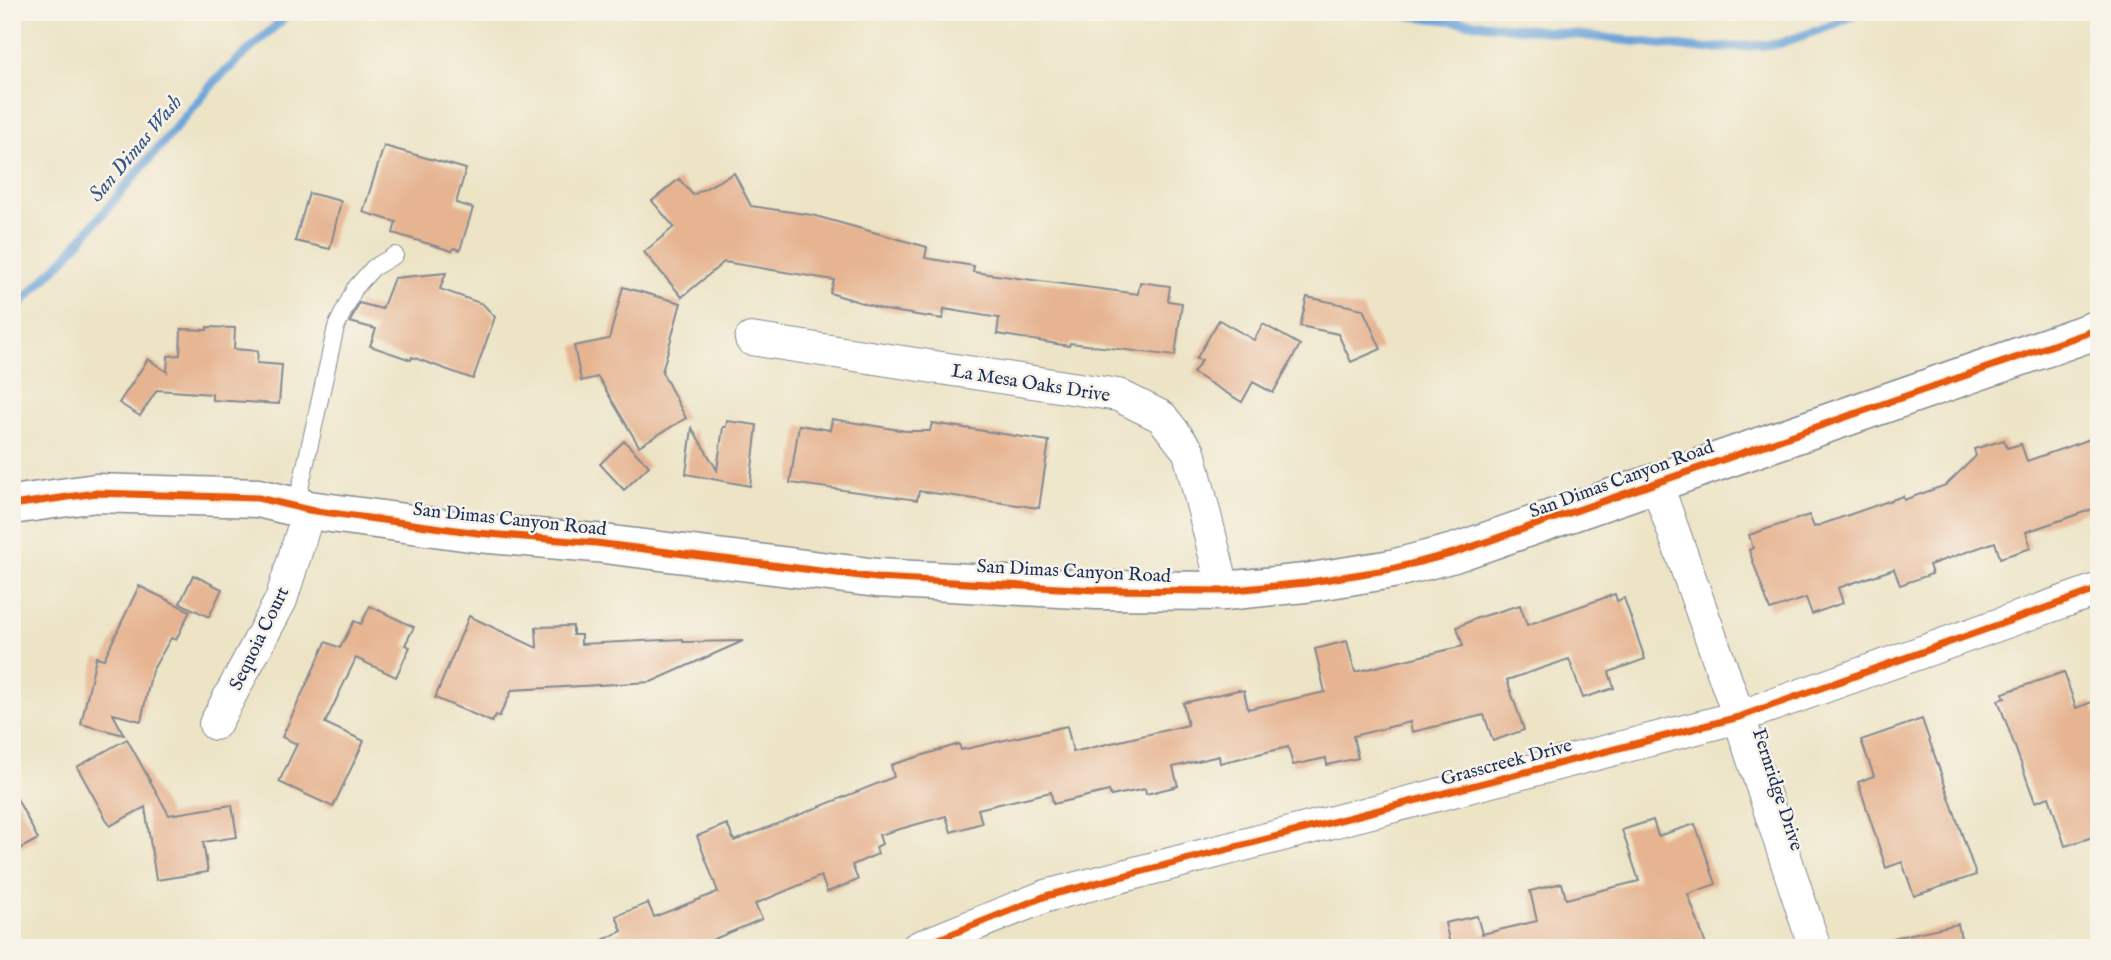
<svg xmlns="http://www.w3.org/2000/svg" width="2111" height="960" font-family="'IM FELL English',serif">
  <style>
    .lines { fill: none; stroke-linecap: round; stroke-linejoin: round }
    .stream { stroke: #69a2d8; stroke-width: 9 }
    .building { fill: #e6b491 }
    .service-casing { stroke: #848a92; stroke-width: 18 }
    .minor-casing { stroke: #848a92; stroke-width: 34 }
    .tertiary-casing { stroke: #848a92; stroke-width: 41 }
    .service { stroke: #fff; stroke-width: 16 }
    .minor { stroke: #fff; stroke-width: 32 }
    .tertiary { stroke: #fff; stroke-width: 38 }
    .cycleway-casing { stroke: #f7f3e8; stroke-width: 11 }
    .cycleway { stroke: #e8590c; stroke-width: 7 }
    .labels { text-anchor: middle; stroke-width: 5; stroke-linejoin: round; paint-order: stroke }
    .street-label { font-size: 19px; fill: #1b2f5e; stroke: #f7f3e8 }
    .water-label { font-size: 21px; font-style: italic; fill: #365789; stroke: #f7f3e8 }
  </style>
  <rect width="100%" height="100%" fill="#f7f3e8"/>
  <filter id="ink" filterUnits="userSpaceOnUse"><feTurbulence type="fractalNoise" baseFrequency=".0143" numOctaves="2"/><feDisplacementMap in="SourceGraphic" scale="14" xChannelSelector="R" yChannelSelector="G"/><feConvolveMatrix kernelMatrix="1 2 1 2 8 2 1 2 1" color-interpolation-filters="sRGB"/></filter>
  <filter id="wash" filterUnits="userSpaceOnUse"><feTurbulence type="fractalNoise" baseFrequency=".00686" numOctaves="4" result="noise"/><feDisplacementMap in="SourceGraphic" scale="28" xChannelSelector="R" yChannelSelector="G"/><feGaussianBlur stdDeviation="1.57" result="paint"/><feColorMatrix in="noise" values="0 0 0 0 0 0 0 0 0 0 0 0 0 0 0 0 0 1.4 0 .05"/><feComposite in="paint" operator="in"/></filter>
  <g filter="url(#wash)">
    <rect width="100%" height="100%" fill="#ede4c6"/>
    <g class="lines">
      <g class="stream">
        <path d="M 1377,12 L 1702,49 L 1778,44 L 1833,25 L 1860,12"/>
        <path d="M 12,312 L 66,257 L 216,80 L 291,12"/>
      </g>
    </g>
    <g id="blocks">
      <g class="building">
        <path d="M 384,146 L 466,169 L 456,203 L 473,208 L 460,250 L 454,248 L 452,251 L 393,233 L 396,222 L 363,212 Z"/>
        <path d="M 734,173 L 751,206 L 812,215 L 927,247 L 925,258 L 974,266 L 973,272 L 1138,294 L 1140,282 L 1170,286 L 1168,301 L 1182,303 L 1175,356 L 1070,343 L 1069,346 L 997,334 L 999,318 L 944,309 L 943,319 L 885,310 L 830,293 L 834,280 L 724,262 L 682,297 L 644,252 L 674,227 L 652,201 L 679,179 L 693,195 Z"/>
        <path d="M 309,193 L 341,201 L 330,249 L 295,241 Z"/>
        <path d="M 446,273 L 440,289 L 483,304 L 495,317 L 473,379 L 412,357 L 411,360 L 370,346 L 376,329 L 350,322 L 359,303 L 382,309 L 394,278 Z"/>
        <path d="M 623,287 L 681,303 L 662,372 L 686,418 L 639,446 L 598,377 L 581,381 L 574,346 L 609,339 Z"/>
        <path d="M 1307,297 L 1363,309 L 1381,349 L 1351,362 L 1338,334 L 1300,326 Z"/>
        <path d="M 1219,320 L 1254,340 L 1263,324 L 1300,345 L 1273,393 L 1253,382 L 1242,402 L 1193,373 L 1202,360 L 1196,359 Z"/>
        <path d="M 207,327 L 235,328 L 234,349 L 258,351 L 257,363 L 282,365 L 279,404 L 212,400 L 212,394 L 157,390 L 140,416 L 119,403 L 148,359 L 167,372 L 168,356 L 180,355 L 181,329 L 207,330 Z"/>
        <path d="M 832,419 L 906,431 L 930,431 L 932,423 L 1049,441 L 1039,508 L 919,491 L 917,500 L 790,483 L 799,425 L 830,430 Z"/>
        <path d="M 727,421 L 757,425 L 750,486 L 686,474 L 692,428 L 717,470 L 723,427 L 726,427 Z"/>
        <path d="M 2099,436 L 2099,507 L 2026,532 L 2031,548 L 2000,558 L 1995,542 L 1929,565 L 1932,574 L 1900,585 L 1894,569 L 1838,588 L 1843,603 L 1812,614 L 1806,598 L 1770,610 L 1749,550 L 1753,548 L 1749,535 L 1809,515 L 1814,527 L 1903,496 L 1904,500 L 1946,485 L 1976,456 L 1974,449 L 2004,440 L 2007,448 L 2021,444 L 2027,461 Z"/>
        <path d="M 624,441 L 649,466 L 624,490 L 600,464 Z"/>
        <path d="M 193,575 L 222,589 L 209,617 L 180,603 Z"/>
        <path d="M 139,586 L 190,611 L 176,640 L 171,638 L 152,671 L 141,721 L 113,714 L 124,735 L 81,724 L 96,657 L 104,659 Z"/>
        <path d="M 1615,594 L 1617,601 L 1624,598 L 1645,659 L 1609,672 L 1614,688 L 1583,698 L 1569,659 L 1507,680 L 1524,730 L 1493,741 L 1484,715 L 1412,732 L 1410,722 L 1353,736 L 1358,758 L 1327,765 L 1326,758 L 1293,765 L 1288,747 L 1220,763 L 1219,756 L 1173,767 L 1178,786 L 1146,794 L 1145,789 L 1111,796 L 1109,791 L 1053,804 L 1051,792 L 978,809 L 982,823 L 951,832 L 946,816 L 879,835 L 882,844 L 876,847 L 878,854 L 852,865 L 858,880 L 827,892 L 821,876 L 755,904 L 762,919 L 693,948 L 586,948 L 622,931 L 616,916 L 648,903 L 654,917 L 718,892 L 697,836 L 727,824 L 734,841 L 894,777 L 891,765 L 959,744 L 961,750 L 1067,726 L 1073,752 L 1188,725 L 1183,703 L 1238,690 L 1244,691 L 1248,709 L 1325,692 L 1315,649 L 1347,641 L 1355,672 L 1463,646 L 1457,627 L 1477,618 L 1520,605 L 1527,625 Z"/>
        <path d="M 370,606 L 414,627 L 405,645 L 410,647 L 396,677 L 356,658 L 325,723 L 364,741 L 333,807 L 279,782 L 297,744 L 282,737 L 326,642 L 340,648 L 354,621 L 361,624 Z"/>
        <path d="M 469,616 L 537,648 L 536,627 L 573,626 L 573,635 L 581,635 L 581,644 L 683,639 L 683,642 L 743,641 L 651,682 L 512,690 L 499,717 L 496,715 L 492,722 L 435,698 Z"/>
        <path d="M 2064,672 L 2076,708 L 2092,702 L 2099,721 L 2099,835 L 2065,846 L 2049,797 L 2035,802 L 1998,700 L 2005,698 L 2003,693 Z"/>
        <path d="M 1922,719 L 1976,875 L 1914,896 L 1902,862 L 1886,868 L 1858,782 L 1874,776 L 1861,740 Z"/>
        <path d="M 127,739 L 169,815 L 232,805 L 237,837 L 203,842 L 208,872 L 156,880 L 145,807 L 110,826 L 77,767 Z"/>
        <path d="M 12,789 L 38,839 L 12,853 Z"/>
        <path d="M 1653,820 L 1658,836 L 1695,824 L 1716,884 L 1688,894 L 1707,948 L 1451,948 L 1445,923 L 1477,916 L 1482,934 L 1537,921 L 1530,891 L 1562,883 L 1566,899 L 1639,881 L 1622,830 Z"/>
        <path d="M 1958,924 L 1963,948 L 1894,948 L 1893,938 Z"/>
      </g>
    </g>
  </g>
  <g filter="url(#ink)">
    <use href="#blocks" fill-opacity="0" stroke="#848a92" stroke-width="2"/>
    <g class="lines">
      <g class="service-casing">
        <path id="service" d="M 296,507 L 336,327 L 355,288 L 373,268 L 395,255"/>
      </g>
      <g class="minor-casing">
        <g id="minor">
          <path d="M 751,339 L 1118,395 L 1162,417 L 1189,452 L 1224,591"/>
          <path d="M 1656,482 L 1739,717 L 1815,948"/>
          <path d="M 215,724 L 281,600 L 309,510"/>
          <path d="M 917,948 L 1046,896 L 1739,717 L 2099,589"/>
        </g>
      </g>
      <g class="tertiary-casing">
        <path id="tertiary" d="M 12,505 L 96,493 L 258,498 L 309,510 L 478,533 L 596,543 L 877,578 L 1097,590 L 1224,591 L 1305,583 L 1392,569 L 1454,553 L 2099,329"/>
      </g>
      <use href="#service" class="service"/>
      <use href="#minor" class="minor"/>
      <use href="#tertiary" class="tertiary"/>
      <g class="cycleway-casing">
        <g id="cycleway">
          <path d="M 12,505 L 96,493 L 258,498 L 309,510 L 478,533 L 596,543 L 877,578 L 1097,590 L 1224,591 L 1305,583 L 1392,569 L 1454,553 L 2099,329"/>
          <path d="M 917,948 L 1046,896 L 1739,717 L 2099,589"/>
        </g>
      </g>
      <use href="#cycleway" class="cycleway"/>
    </g>
  </g>
  <g class="labels">
    <g class="street-label">
      <text transform="translate(1031 382) rotate(9)" y="7">La Mesa Oaks Drive</text>
      <text transform="translate(1621 478) rotate(-20)" y="7">San Dimas Canyon Road</text>
      <text transform="translate(510 518) rotate(6)" y="7">San Dimas Canyon Road</text>
      <text transform="translate(1074 570) rotate(3)" y="7">San Dimas Canyon Road</text>
      <text transform="translate(258 638) rotate(-64)" y="7">Sequoia Court</text>
      <text transform="translate(1506 761) rotate(-15)" y="7">Grasscreek Drive</text>
      <text transform="translate(1779 789) rotate(72)" y="7">Fernridge Drive</text>
    </g>
    <g class="water-label">
      <text transform="translate(135 148) rotate(-50)" y="7">San Dimas Wash</text>
    </g>
  </g>
  <rect width="2111" height="960" fill="none" stroke="#f7f3e8" stroke-width="42"/>
</svg>
